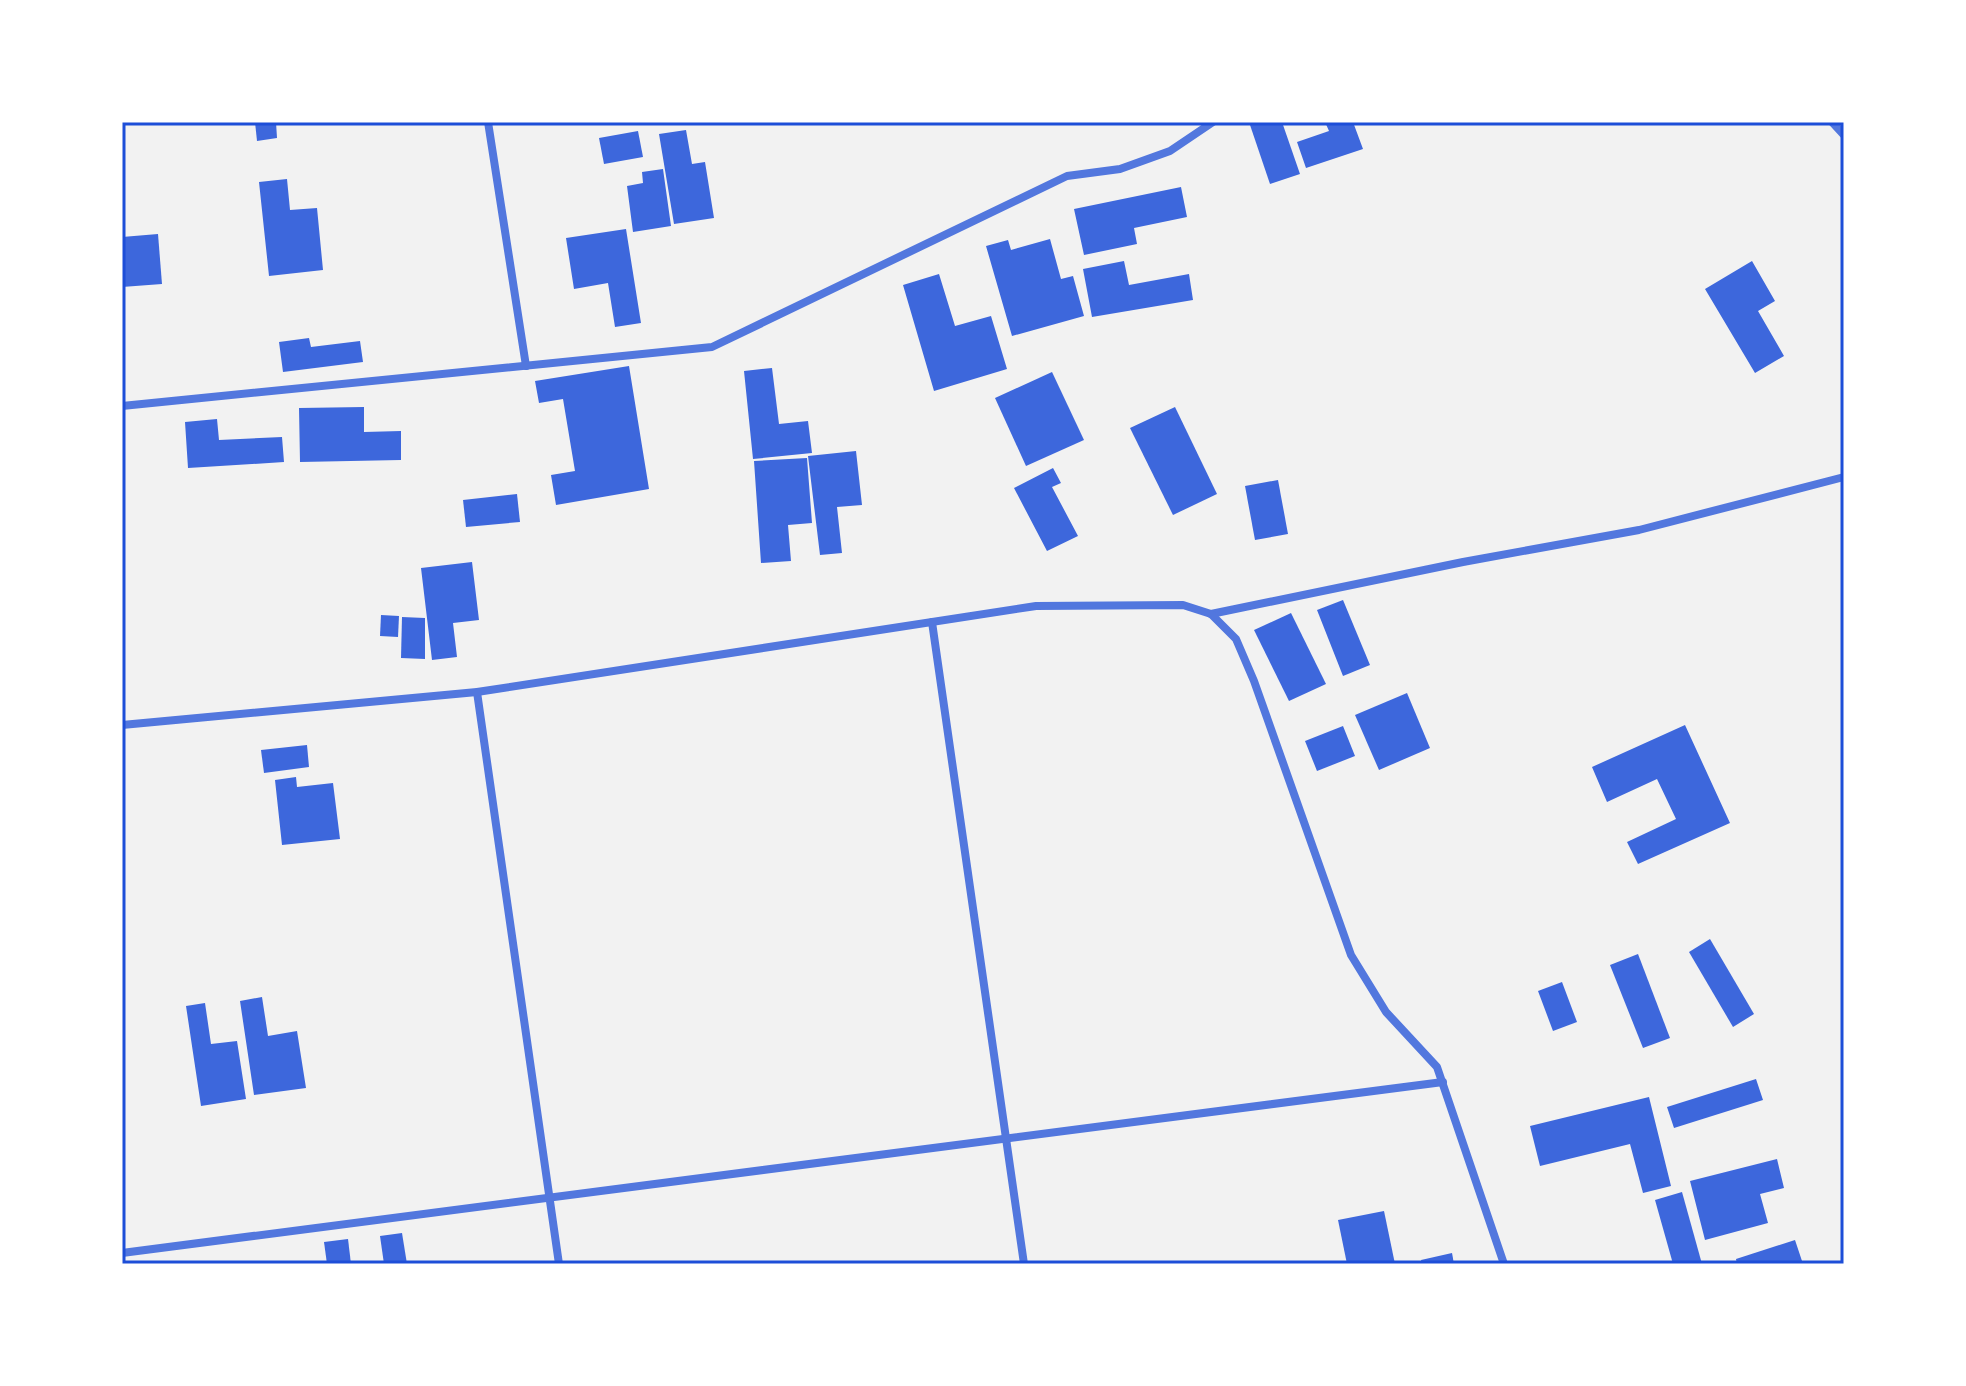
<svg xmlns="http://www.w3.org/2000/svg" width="1966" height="1386" font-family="Signika,sans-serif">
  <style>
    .building { fill: #3d67dc }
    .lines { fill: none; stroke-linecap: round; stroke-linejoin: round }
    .minor { stroke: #5277de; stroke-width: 8 }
    .neatline { fill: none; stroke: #1d4ed8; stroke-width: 3 }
  </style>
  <rect width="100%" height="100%" fill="#f2f2f2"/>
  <g class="building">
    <path d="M 255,122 L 276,122 L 277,138 L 257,141 Z"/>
    <path d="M 1249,122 L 1282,122 L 1300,174 L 1270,184 Z"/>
    <path d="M 1325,122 L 1353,122 L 1363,149 L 1306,168 L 1297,142 L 1329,131 Z"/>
    <path d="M 686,130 L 692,164 L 705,162 L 714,218 L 674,224 L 659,134 Z"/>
    <path d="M 638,131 L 643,157 L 604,164 L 599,138 Z"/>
    <path d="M 663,169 L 671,226 L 633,232 L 627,186 L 643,183 L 642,172 Z"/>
    <path d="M 287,179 L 290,210 L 317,208 L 323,270 L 269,276 L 259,182 Z"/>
    <path d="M 1181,187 L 1187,217 L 1134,228 L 1137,244 L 1084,255 L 1074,209 Z"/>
    <path d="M 626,229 L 641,323 L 615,327 L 608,283 L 574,289 L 566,238 Z"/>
    <path d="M 158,234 L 162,284 L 122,287 L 122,237 Z"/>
    <path d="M 1050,239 L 1061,279 L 1073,276 L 1084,316 L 1012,336 L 986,246 L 1008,240 L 1011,250 Z"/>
    <path d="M 1124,261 L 1129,285 L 1189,274 L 1193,300 L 1092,317 L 1083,269 Z"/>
    <path d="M 1752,261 L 1775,301 L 1758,311 L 1784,356 L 1755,373 L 1705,289 Z"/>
    <path d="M 939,274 L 955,326 L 991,316 L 1007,369 L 934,391 L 903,285 Z"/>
    <path d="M 309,338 L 311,347 L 360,341 L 363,362 L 283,372 L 279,342 Z"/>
    <path d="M 629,366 L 649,489 L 556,505 L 551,475 L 575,471 L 563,399 L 539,403 L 535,381 Z"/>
    <path d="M 772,368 L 779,424 L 808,421 L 812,453 L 753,459 L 744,371 Z"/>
    <path d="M 1052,372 L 1084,440 L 1026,466 L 995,398 Z"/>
    <path d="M 364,407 L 364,432 L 401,431 L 401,460 L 300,462 L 299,408 Z"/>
    <path d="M 1175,407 L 1217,494 L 1173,515 L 1130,428 Z"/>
    <path d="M 217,419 L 219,440 L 282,437 L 284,462 L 188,468 L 185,422 Z"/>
    <path d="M 856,451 L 862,505 L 837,507 L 842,553 L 820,555 L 808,456 Z"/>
    <path d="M 807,458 L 812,523 L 788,525 L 791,561 L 761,563 L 754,461 Z"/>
    <path d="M 1053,468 L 1061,483 L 1052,487 L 1078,536 L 1047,551 L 1014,488 Z"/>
    <path d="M 1278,480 L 1288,534 L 1255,540 L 1245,486 Z"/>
    <path d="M 517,494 L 520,522 L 466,527 L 463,500 Z"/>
    <path d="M 472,562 L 479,620 L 453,623 L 457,657 L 432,660 L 421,568 Z"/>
    <path d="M 1343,600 L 1370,665 L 1343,676 L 1317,610 Z"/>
    <path d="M 1291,613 L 1326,684 L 1289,701 L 1254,630 Z"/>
    <path d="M 381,615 L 399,616 L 398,637 L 380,636 Z"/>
    <path d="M 402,617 L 425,618 L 425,659 L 401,658 Z"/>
    <path d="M 1407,693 L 1430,748 L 1379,770 L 1355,715 Z"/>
    <path d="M 1685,725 L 1730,823 L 1638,864 L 1627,842 L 1676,819 L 1657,779 L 1607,802 L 1592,767 Z"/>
    <path d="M 1343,726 L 1355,756 L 1317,771 L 1305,741 Z"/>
    <path d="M 307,745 L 309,767 L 264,773 L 261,750 Z"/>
    <path d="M 296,777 L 297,787 L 333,783 L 340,839 L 282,845 L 275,780 Z"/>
    <path d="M 1710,939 L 1754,1014 L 1733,1027 L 1689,952 Z"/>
    <path d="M 1638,954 L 1670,1038 L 1643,1048 L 1610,965 Z"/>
    <path d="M 1562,982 L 1577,1022 L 1553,1031 L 1538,991 Z"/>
    <path d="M 262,997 L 268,1036 L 297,1031 L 306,1088 L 254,1095 L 240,1001 Z"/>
    <path d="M 205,1003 L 211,1044 L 237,1041 L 246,1099 L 201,1106 L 186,1006 Z"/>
    <path d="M 1756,1079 L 1763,1100 L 1674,1128 L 1667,1107 Z"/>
    <path d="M 1649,1097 L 1671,1186 L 1643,1193 L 1630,1144 L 1540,1166 L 1530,1126 Z"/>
    <path d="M 1777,1159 L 1784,1188 L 1760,1194 L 1768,1223 L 1705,1240 L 1690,1181 Z"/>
    <path d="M 1682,1192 L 1702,1264 L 1673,1264 L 1655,1200 Z"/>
    <path d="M 1384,1211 L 1395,1264 L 1347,1264 L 1338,1220 Z"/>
    <path d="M 402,1233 L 407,1264 L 384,1264 L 380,1236 Z"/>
    <path d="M 348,1239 L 351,1264 L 327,1264 L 324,1242 Z"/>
    <path d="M 1795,1240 L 1803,1264 L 1737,1264 L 1736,1259 Z"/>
    <path d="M 1452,1253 L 1454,1264 L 1422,1264 L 1421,1260 Z"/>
  </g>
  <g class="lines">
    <g class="minor">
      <path d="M 488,122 L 526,366"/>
      <path d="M 1832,122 L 1844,135"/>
      <path d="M 122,406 L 712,347 L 1067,176 L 1120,169 L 1170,151 L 1213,122"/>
      <path d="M 1211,614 L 1463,562 L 1639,530 L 1844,477"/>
      <path d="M 932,622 L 1024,1264"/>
      <path d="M 477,692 L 559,1264"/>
      <path d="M 122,725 L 477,692 L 1036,606 L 1183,605 L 1211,614 L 1236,639 L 1254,681 L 1351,955 L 1386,1012 L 1437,1067 L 1504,1264"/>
      <path d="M 122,1253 L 1443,1082"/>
    </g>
  </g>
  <rect width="1966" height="1386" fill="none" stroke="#ffffff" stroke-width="248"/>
  <rect x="124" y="124" width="1718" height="1138" class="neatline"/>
</svg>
